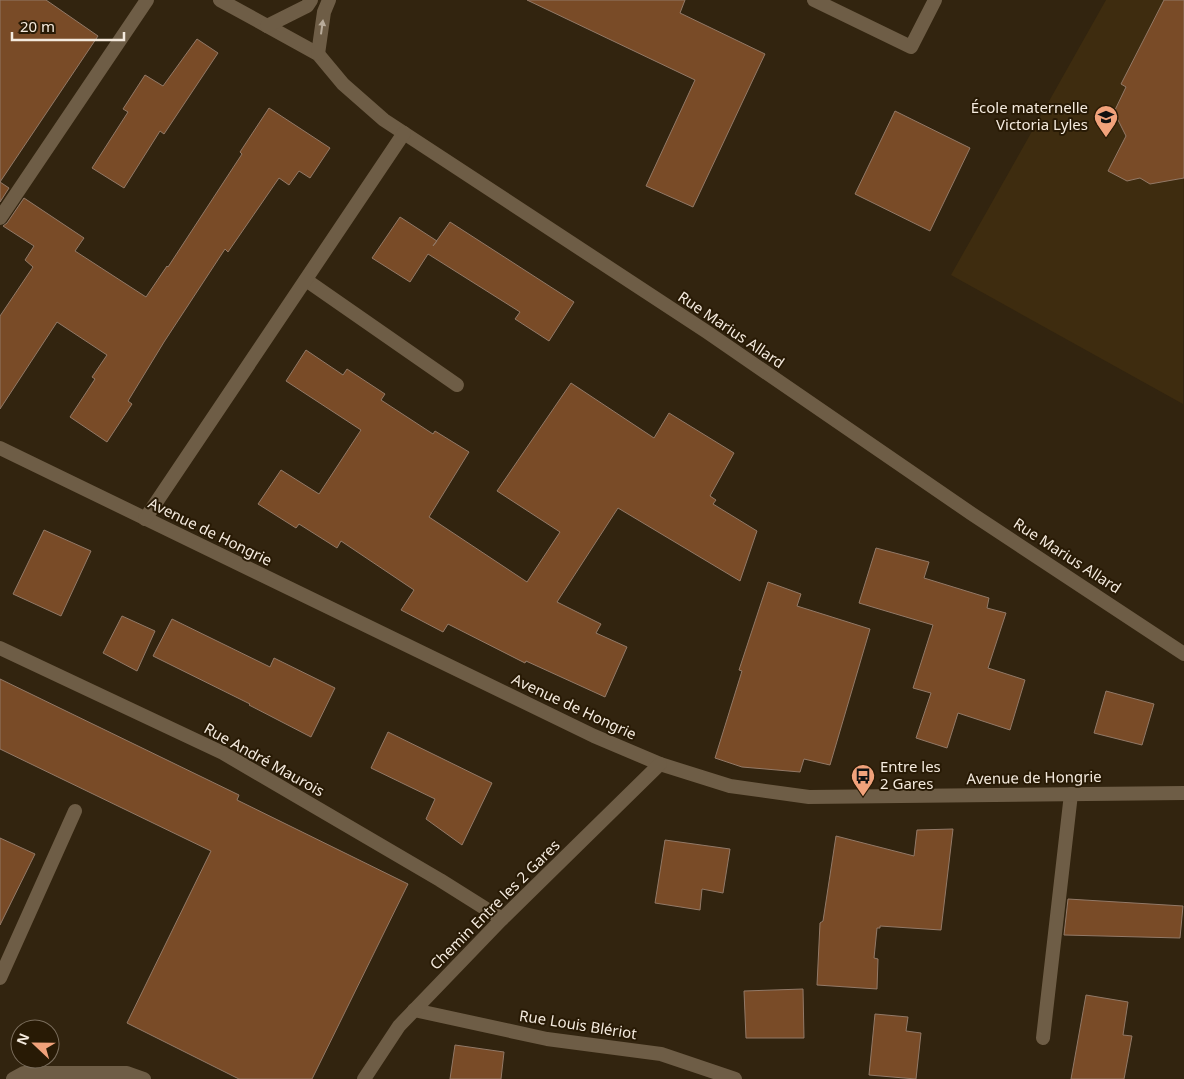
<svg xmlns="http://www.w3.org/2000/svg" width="1184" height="1079" font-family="'Noto Sans',sans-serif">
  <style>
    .built { fill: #3e2c0f }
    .building { fill: #794b27; stroke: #927967 }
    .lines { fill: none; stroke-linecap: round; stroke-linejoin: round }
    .service { stroke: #6e5d46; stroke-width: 14 }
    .minor { stroke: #6e5d46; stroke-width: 14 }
    .oneway { fill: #b8ab9a }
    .labels { text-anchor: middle; stroke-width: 4; stroke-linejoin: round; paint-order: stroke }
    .poi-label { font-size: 15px; fill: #f4eade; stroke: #281a05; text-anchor: end }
    .street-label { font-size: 15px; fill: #f4eade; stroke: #281a05 }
  </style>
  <rect width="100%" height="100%" fill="#32240f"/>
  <path class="built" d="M 1106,0 L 1184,0 L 1183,404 L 951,275 Z"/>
  <g class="building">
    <path d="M 0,0 L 46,0 L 98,36 L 0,182 L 9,188 L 0,202 Z"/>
    <path d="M 527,0 L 685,0 L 680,13 L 765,54 L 693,207 L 646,186 L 695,80 Z"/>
    <path d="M 1164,0 L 1184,0 L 1184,178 L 1150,184 L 1140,178 L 1127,181 L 1108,171 L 1126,136 L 1114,112 L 1126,87 L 1121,84 Z"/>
    <path d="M 197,39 L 218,53 L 164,134 L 160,131 L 124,188 L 92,168 L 128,112 L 123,109 L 145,75 L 163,86 Z"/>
    <path d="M 269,108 L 330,148 L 310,178 L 299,171 L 289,185 L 279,178 L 228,252 L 225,249 L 164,342 L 128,401 L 132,404 L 107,442 L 70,417 L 95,379 L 92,377 L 107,355 L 57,322 L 0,409 L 0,316 L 33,267 L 25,260 L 34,246 L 3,226 L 7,223 L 24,198 L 84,238 L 75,251 L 146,297 L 167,266 L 168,267 L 242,154 L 240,152 Z"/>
    <path d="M 895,111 L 970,148 L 930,231 L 855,194 Z"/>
    <path d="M 400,217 L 437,241 L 433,246 L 450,222 L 574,302 L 549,341 L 515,319 L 520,312 L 428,254 L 410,282 L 372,258 Z"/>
    <path d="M 306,350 L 343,375 L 347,369 L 385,394 L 381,400 L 433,434 L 435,431 L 469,452 L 429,517 L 527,582 L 560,532 L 497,491 L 571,383 L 654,438 L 669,413 L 734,453 L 710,496 L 716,500 L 713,504 L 757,531 L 740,581 L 618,508 L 557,602 L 601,624 L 596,633 L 627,647 L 605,697 L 526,661 L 525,663 L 448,624 L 443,632 L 401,610 L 414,590 L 341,541 L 337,548 L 299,524 L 296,528 L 258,504 L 281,470 L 319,494 L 361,430 L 286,381 Z"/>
    <path d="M 44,530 L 91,551 L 61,616 L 13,594 Z"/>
    <path d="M 876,548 L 929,562 L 924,578 L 989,598 L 987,608 L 1006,613 L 988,668 L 1025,680 L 1010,730 L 958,713 L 947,748 L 916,738 L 931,693 L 913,688 L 933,625 L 859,603 Z"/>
    <path d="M 768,582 L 801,594 L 797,606 L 870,629 L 830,765 L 804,759 L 800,772 L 742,767 L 715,758 L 742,671 L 739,670 Z"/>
    <path d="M 122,616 L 155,631 L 137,671 L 103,653 Z"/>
    <path d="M 172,619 L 270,667 L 274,658 L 335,688 L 311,737 L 249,705 L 250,704 L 153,656 Z"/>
    <path d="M 0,679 L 239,795 L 237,800 L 408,884 L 312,1079 L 239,1079 L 127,1023 L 211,851 L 0,749 Z"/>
    <path d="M 1106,691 L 1154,704 L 1142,745 L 1094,733 Z"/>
    <path d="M 388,732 L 492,783 L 462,845 L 426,819 L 435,799 L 371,768 Z"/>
    <path d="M 953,829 L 941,930 L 880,926 L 880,928 L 877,928 L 874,958 L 878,959 L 877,989 L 817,985 L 820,923 L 823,921 L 836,836 L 914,856 L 917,830 Z"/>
    <path d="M 0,838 L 35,854 L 0,925 Z"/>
    <path d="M 665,840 L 730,849 L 723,893 L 702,889 L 700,910 L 655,903 Z"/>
    <path d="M 1068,899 L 1183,906 L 1180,938 L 1064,935 Z"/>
    <path d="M 803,989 L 804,1038 L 746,1038 L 744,991 Z"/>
    <path d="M 1086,995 L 1128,1002 L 1123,1035 L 1132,1036 L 1124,1079 L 1071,1079 Z"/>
    <path d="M 875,1014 L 908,1017 L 906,1031 L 921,1033 L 916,1079 L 869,1075 Z"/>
    <path d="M 455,1045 L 504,1052 L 501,1079 L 450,1079 Z"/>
  </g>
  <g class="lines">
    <g class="service">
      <path d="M 0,218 L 147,0"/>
      <path d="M 0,648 L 223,753 L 440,880 L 502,919"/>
      <path d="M 0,978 L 75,811"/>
      <path d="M 1043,1038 L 1071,794"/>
    </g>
    <g class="minor">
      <path d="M 220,0 L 318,54 L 343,84 L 384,120 L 707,332 L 972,514 L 1184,654"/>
      <path d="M 814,0 L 911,47 L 935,0"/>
      <path d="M 267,26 L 307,6 L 311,0"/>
      <path d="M 318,54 L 324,12 L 329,0"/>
      <path d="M 306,280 L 457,385"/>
      <path d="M 0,448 L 594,736 L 660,764 L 730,786 L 809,797 L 1184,793"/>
      <path d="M 145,519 L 404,133"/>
      <path d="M 414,1010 L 547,1039 L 661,1054 L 735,1079"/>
      <path d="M 13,1079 L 24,1073 L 127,1073 L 144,1079"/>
      <path d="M 364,1079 L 399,1026 L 502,919 L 660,764"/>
    </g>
  </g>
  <defs><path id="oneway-solid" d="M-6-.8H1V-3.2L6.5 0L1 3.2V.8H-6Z" transform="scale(1.25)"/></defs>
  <use class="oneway" href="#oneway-solid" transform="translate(322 27) rotate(-82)"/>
  <defs>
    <g id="school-pin" transform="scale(1.25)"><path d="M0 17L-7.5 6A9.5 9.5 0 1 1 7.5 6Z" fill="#f1a27b" stroke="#281a05"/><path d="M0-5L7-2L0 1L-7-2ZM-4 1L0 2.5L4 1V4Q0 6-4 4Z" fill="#111"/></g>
    <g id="bus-pin" transform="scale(1.25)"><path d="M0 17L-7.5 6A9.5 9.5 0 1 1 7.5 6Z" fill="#f1a27b" stroke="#281a05"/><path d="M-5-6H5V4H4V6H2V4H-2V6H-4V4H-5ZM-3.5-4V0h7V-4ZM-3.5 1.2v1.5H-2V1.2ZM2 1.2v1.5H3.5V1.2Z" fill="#111"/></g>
  </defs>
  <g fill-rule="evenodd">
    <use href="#school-pin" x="1106" y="117"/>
    <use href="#bus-pin" x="863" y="776"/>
  </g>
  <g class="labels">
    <g class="poi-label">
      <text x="1088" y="113">École maternelle<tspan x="1088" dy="17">Victoria Lyles</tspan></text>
      <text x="880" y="772" text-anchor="start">Entre les<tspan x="880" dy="17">2 Gares</tspan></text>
    </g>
    <g class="street-label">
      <text transform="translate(731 330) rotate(34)" y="5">Rue Marius Allard</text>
      <text transform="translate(210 532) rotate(26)" y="5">Avenue de Hongrie</text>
      <text transform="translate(1067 556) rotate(33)" y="5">Rue Marius Allard</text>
      <text transform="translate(574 707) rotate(25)" y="5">Avenue de Hongrie</text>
      <text transform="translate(264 760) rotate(29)" y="5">Rue André Maurois</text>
      <text transform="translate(1034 778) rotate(-1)" y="5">Avenue de Hongrie</text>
      <text transform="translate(495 905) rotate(-45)" y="5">Chemin Entre les 2 Gares</text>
      <text transform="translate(578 1025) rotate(9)" y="5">Rue Louis Blériot</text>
    </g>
  </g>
  <g transform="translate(35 1044) rotate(292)"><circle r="24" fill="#281a05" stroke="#7a6d5c"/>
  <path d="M0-4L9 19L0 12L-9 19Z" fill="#f1a27b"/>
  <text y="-8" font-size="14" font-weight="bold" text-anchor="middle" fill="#f4eade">N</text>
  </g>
  <path d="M12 32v8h112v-8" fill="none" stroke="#f4eade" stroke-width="2.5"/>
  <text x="20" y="32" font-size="15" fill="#f4eade" stroke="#281a05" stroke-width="4" paint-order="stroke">20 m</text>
</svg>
